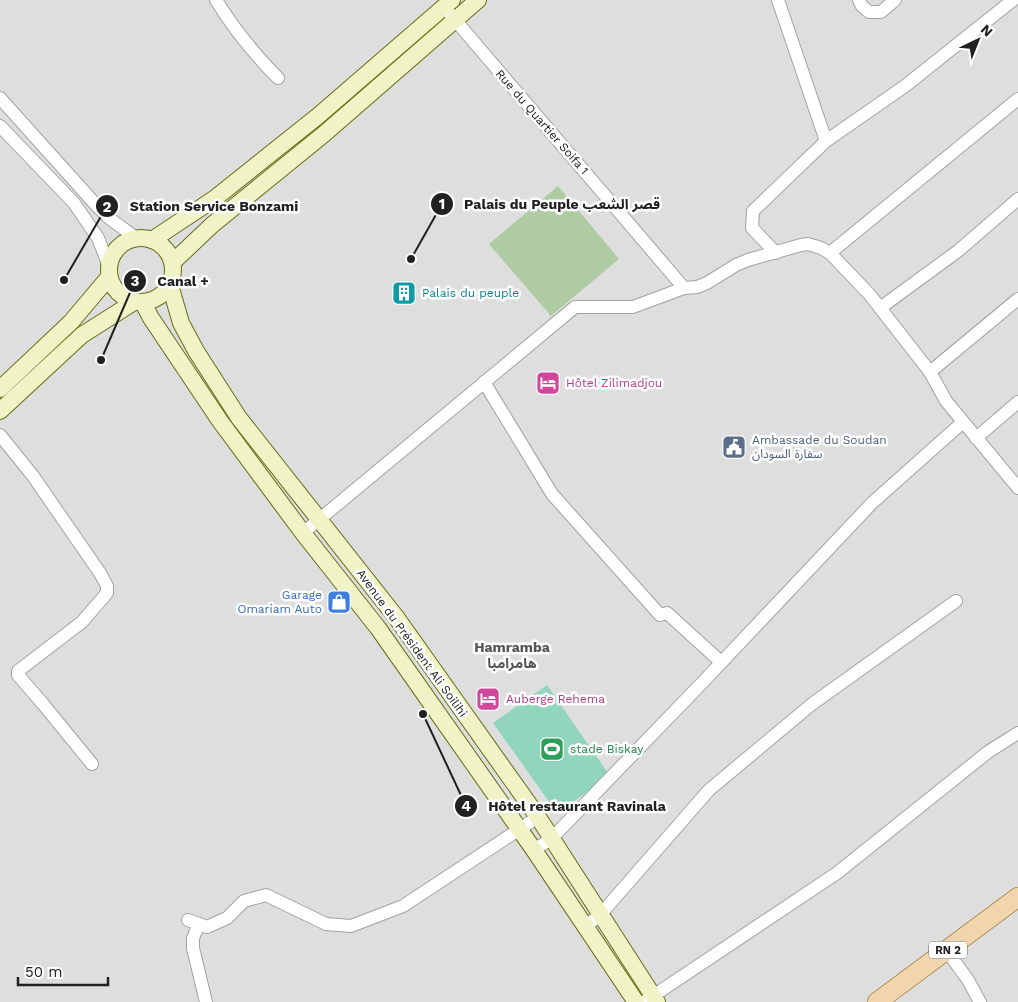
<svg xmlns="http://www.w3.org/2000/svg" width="1018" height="1002" font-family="'Work Sans','Noto Sans Arabic',sans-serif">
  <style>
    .residential { fill: #dfdede }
    .forest { fill: #aecba3 }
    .pitch { fill: #91d5bc }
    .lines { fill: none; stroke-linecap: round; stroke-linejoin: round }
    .street-casing { stroke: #a2a2a2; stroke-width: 14 }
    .secondary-casing { stroke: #636e13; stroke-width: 18 }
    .primary-casing { stroke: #8c6513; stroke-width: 20 }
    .street { stroke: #fff; stroke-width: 12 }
    .secondary { stroke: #f0f3c5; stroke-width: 16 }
    .primary { stroke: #f1d5ad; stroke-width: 19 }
    .labels { text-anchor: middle; stroke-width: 5; stroke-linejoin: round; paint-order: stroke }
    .shield { fill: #fff; stroke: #646464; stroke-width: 1 }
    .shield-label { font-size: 11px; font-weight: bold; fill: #212121 }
    .street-label { font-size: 12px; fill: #212121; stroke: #fff }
    .culture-label { font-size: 12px; fill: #0d838f; stroke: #fff; text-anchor: start }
    .hotel-label { font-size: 12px; fill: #b23c85; stroke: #fff; text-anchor: start }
    .service-label { font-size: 12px; fill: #4e5e75; stroke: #fff; text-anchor: start }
    .shop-label { font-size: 12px; fill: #366cbe; stroke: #fff; text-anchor: end }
    .leisure-label { font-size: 12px; fill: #27864d; stroke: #fff; text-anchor: start }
    .neighbourhood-label { font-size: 14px; font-weight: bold; fill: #545454; stroke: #fff }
    .leader { fill: none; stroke: #212121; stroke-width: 2 }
    .callout-dot { fill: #212121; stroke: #fff; stroke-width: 2 }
    .mark-label { font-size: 15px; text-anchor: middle; font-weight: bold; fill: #fff }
    .callout-label { font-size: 14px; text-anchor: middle; font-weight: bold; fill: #212121; stroke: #fff; stroke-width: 5; stroke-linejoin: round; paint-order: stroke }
  </style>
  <rect width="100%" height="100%" fill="#f0eee9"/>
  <rect class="residential" x="0" y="0" width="1018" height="1002"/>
  <path class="forest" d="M 558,186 L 619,259 L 551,316 L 489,244 Z"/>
  <path class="pitch" d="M 547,685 L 610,776 L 557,813 L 493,723 Z"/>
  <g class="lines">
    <g class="street-casing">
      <g id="street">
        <path d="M 216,0 C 234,29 254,54 278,78"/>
        <path d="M 778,0 L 826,141"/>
        <path d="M 859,0 L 862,6 L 869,12 L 881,12 L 895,0"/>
        <path d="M 450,14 L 684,288"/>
        <path d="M 0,98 L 97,206 L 109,218 L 136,238"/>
        <path d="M 0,126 L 74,203 L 98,238 L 109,266"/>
        <path d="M 776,253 L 752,228 L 753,211 L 826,141 L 905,86 L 1013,0"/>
        <path d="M 830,253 L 1018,99"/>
        <path d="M 880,308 L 958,251 L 1018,199"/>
        <path d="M 930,372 L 1018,299"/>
        <path d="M 484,382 L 552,494 L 660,615 L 667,613 L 721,662"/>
        <path d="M 0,435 L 33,476 L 100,573 L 107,586 L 107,593 L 82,622 L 18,671 L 18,675 L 43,704 L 92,764"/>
        <path d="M 976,438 L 1018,402"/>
        <path d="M 303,533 L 575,307 L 633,307 L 684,288 L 697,287 L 707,283 L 736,265 L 748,260 L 801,245 L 808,244 L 821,248 L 830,253 L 870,295 L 930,372 L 946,401 L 1018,488"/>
        <path d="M 534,850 L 552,838 L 701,684 L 872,503 L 963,422"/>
        <path d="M 188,920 L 207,927 L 227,918 L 244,901 L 266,895 L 326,924 L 351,926 L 403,906 L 538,817"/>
        <path d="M 199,924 L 193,938 L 193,948 L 206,1002"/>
        <path d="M 586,926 L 600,915 L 709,790 L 812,704 L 956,601"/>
        <path d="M 947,951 L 968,980 L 980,1002"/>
        <path d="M 644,1002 L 837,873 L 988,752 L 1018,733"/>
      </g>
    </g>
    <g class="secondary-casing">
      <g id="secondary">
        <circle cx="141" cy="270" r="32"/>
        <path d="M 152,240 L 214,199 L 318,116 L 452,0"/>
        <path d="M 173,262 L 212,225 L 324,134 L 478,0"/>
        <path d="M 170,285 L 181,323 L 196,351 L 239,418 L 396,617 L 538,817 L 657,1002"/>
        <path d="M 143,303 L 151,318 L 220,421 L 303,533 L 378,628 L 534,850 L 636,1002"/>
        <path d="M 0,389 L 71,322 L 109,277"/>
        <path d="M 0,411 L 82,335 L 134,302"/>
      </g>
    </g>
    <g class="primary-casing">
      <path id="primary" d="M 877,1002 L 1018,897"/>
    </g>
    <use href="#street" class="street"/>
    <use href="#secondary" class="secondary"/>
    <use href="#primary" class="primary"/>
  </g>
  <defs>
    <g id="building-square" transform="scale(1.25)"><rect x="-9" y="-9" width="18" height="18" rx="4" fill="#0f9aa8" stroke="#fff"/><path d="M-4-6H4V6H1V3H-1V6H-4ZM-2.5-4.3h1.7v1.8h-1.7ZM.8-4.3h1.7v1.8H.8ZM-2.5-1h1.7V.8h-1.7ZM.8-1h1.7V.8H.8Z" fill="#fff"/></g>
    <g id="hotel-square" transform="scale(1.25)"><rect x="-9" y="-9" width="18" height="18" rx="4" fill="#d1479c" stroke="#fff"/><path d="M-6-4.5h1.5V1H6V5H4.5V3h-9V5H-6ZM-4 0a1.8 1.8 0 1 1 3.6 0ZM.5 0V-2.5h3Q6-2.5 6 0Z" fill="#fff"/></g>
    <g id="civic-square" transform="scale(1.25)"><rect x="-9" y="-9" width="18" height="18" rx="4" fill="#5c6f8a" stroke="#fff"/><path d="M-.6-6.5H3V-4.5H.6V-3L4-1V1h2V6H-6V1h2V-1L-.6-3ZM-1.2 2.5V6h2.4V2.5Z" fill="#fff"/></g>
    <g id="shop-square" transform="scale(1.25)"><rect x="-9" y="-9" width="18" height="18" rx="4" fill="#3f7fe0" stroke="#fff"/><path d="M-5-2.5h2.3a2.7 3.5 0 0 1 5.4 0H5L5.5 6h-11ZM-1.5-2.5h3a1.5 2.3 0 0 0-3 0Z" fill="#fff"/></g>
    <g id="stadium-square" transform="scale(1.25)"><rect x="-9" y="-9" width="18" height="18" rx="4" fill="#2e9e5b" stroke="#fff"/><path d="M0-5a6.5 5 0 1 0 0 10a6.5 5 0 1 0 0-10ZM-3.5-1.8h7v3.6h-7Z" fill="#fff"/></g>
  </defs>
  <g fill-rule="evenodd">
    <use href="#building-square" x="404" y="293"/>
    <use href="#hotel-square" x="548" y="383"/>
    <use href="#civic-square" x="734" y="447"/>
    <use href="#shop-square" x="339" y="602"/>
    <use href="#hotel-square" x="488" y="699"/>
    <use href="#stadium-square" x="552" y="749"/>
  </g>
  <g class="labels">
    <rect class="shield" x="929" y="941.5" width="38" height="17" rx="4"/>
    <g class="shield-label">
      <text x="948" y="954">RN 2</text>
    </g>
    <g class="street-label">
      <text transform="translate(542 122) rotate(49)" y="4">Rue du Quartier Soifa 1</text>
      <text transform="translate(412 643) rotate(54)" y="4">Avenue du Président Ali Soilihi</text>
    </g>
    <g class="culture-label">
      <text x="422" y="297">Palais du peuple</text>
    </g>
    <g class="hotel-label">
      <text x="566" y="387">Hôtel Zilimadjou</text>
      <text x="506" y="703">Auberge Rehema</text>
    </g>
    <g class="service-label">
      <text x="752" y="444">Ambassade du Soudan<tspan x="752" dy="14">سفارة السودان</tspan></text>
    </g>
    <g class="shop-label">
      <text x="322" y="599">Garage<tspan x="322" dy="14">Omariam Auto</tspan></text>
    </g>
    <g class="leisure-label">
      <text x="570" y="753">stade Biskay</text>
    </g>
    <g class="neighbourhood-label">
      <text x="512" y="652">Hamramba<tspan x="512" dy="16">هامرامبا</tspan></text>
    </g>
  </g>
  <path class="leader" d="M411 259L442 204M64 280L107 206M101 360L135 281M423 714L466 806"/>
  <g class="callout-dot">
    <circle cx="411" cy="259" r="5"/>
    <circle cx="64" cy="280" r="5"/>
    <circle cx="101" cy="360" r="5"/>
    <circle cx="423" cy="714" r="5"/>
    <circle cx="442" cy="204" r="12"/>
    <circle cx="107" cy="206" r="12"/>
    <circle cx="135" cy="281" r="12"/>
    <circle cx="466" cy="806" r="12"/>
  </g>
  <g class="mark-label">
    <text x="442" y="209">1</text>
    <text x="107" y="212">2</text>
    <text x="135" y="286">3</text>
    <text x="466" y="811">4</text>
  </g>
  <g class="callout-label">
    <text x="562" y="209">Palais du Peuple قصر الشعب</text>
    <text x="214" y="211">Station Service Bonzami</text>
    <text x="183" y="286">Canal +</text>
    <text x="577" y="811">Hôtel restaurant Ravinala</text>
  </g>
  <g transform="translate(978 40) rotate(43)" stroke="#ffffff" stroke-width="4" paint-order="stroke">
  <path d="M0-4L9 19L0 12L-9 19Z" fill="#212121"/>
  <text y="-8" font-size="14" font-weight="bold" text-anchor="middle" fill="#212121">N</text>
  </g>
  <path d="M18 977v8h90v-8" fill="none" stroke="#212121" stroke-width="2.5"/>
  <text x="25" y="977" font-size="15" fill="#212121" stroke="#ffffff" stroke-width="4" paint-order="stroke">50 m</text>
</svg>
